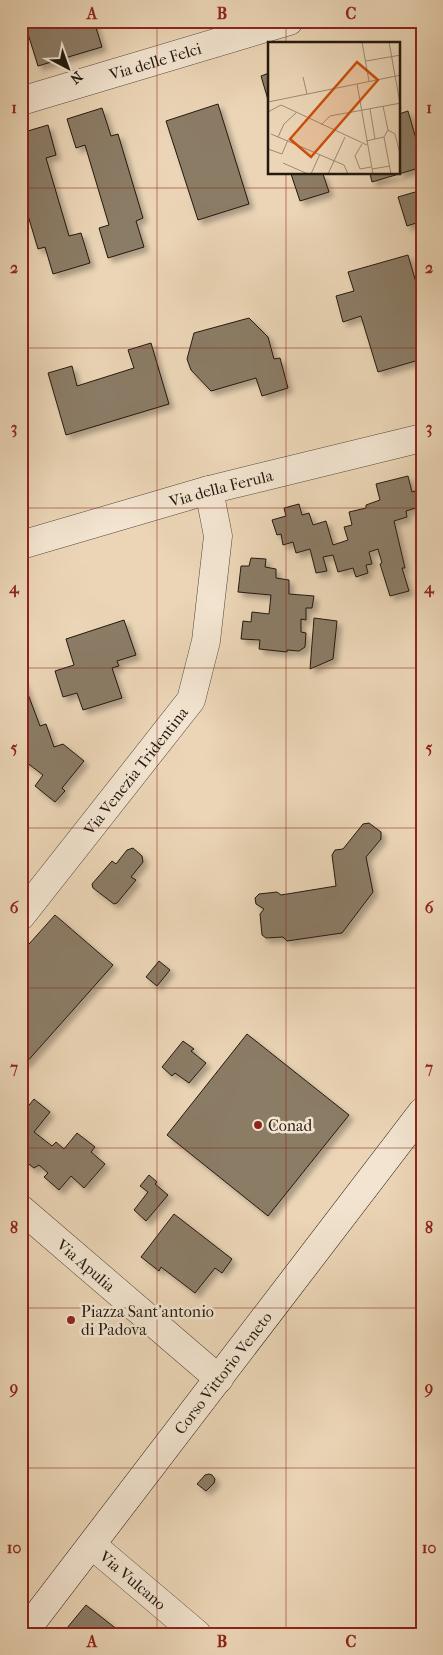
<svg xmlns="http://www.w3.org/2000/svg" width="443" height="1655" font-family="'IM FELL French Canon',serif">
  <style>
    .building { fill: #8b7b66; stroke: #23190f; filter: url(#shadow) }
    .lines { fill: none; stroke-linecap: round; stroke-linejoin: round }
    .minor-casing { stroke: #554839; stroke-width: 29 }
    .secondary-casing { stroke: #23190f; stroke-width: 29 }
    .minor { stroke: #f2e4d0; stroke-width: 28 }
    .secondary { stroke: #f2e4d0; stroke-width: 28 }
    .grid { fill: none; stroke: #8f2418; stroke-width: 1; stroke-opacity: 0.55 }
    .poi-dot { fill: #8f2418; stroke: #f2e4d0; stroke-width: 2 }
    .labels { text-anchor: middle; stroke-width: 5; stroke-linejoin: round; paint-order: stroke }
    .street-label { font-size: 16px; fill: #23190f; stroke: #f2e4d0 }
    .poi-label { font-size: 16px; fill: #23190f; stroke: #f2e4d0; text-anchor: start }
    .inset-road { fill: none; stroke: #9b8a73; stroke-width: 1 }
    .view { fill: #ca4f0c; fill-opacity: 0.15; stroke: #ca4f0c; stroke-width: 2.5 }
    .inset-edge { fill: none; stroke: #23190f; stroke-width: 2.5 }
    .neatline { fill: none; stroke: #8f2418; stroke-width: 2 }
    .grid-label { font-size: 16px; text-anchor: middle; font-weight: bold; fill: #8f2418 }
  </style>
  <defs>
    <filter id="shadow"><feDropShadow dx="4.5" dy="4.5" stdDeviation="2.5" flood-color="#0004"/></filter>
  </defs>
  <rect width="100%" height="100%" fill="#ebd5b6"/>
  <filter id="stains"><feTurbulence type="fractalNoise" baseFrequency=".004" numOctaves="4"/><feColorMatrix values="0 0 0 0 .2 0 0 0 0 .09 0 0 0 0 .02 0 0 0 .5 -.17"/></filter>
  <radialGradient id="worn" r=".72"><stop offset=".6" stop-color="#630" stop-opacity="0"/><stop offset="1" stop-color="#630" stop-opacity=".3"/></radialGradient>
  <g class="building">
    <path d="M 24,21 L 94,21 L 102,47 L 38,66 Z"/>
    <path d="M 269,73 L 269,103 L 261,76 Z"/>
    <path d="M 218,104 L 249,204 L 198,220 L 166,121 Z"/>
    <path d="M 102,108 L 111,136 L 118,134 L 143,218 L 136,221 L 144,247 L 108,258 L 99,228 L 109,225 L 85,145 L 76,148 L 67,119 Z"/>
    <path d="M 408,111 L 416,139 L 418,138 L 422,149 L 422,167 L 399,174 L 399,114 Z"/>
    <path d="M 48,125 L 56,155 L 46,158 L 69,236 L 81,233 L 90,263 L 53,274 L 45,247 L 38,249 L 21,192 L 21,133 Z"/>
    <path d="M 291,174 L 323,174 L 329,192 L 300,201 Z"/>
    <path d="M 370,174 L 399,174 L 372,182 Z"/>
    <path d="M 422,190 L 422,221 L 407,226 L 398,197 Z"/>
    <path d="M 408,255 L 422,303 L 418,305 L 422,319 L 422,359 L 378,372 L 361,316 L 343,322 L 336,296 L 354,291 L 348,272 Z"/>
    <path d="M 249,318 L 268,337 L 274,359 L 280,358 L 288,388 L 262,396 L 256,378 L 211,391 L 191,370 L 187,359 L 194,333 Z"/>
    <path d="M 151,343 L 169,404 L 66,435 L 48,373 L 72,366 L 77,386 L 134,368 L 128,350 Z"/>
    <path d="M 408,476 L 412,492 L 415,491 L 419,507 L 406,511 L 407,517 L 394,521 L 405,568 L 402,568 L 409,591 L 390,596 L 380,564 L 382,563 L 378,549 L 369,552 L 372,564 L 366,565 L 368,573 L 356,577 L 353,568 L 338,572 L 333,555 L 323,557 L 327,571 L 316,573 L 310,549 L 296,553 L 293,542 L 283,545 L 281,534 L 277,535 L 272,520 L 286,516 L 284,508 L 299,504 L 302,515 L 309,513 L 313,525 L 326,521 L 333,545 L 348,540 L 344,527 L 352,525 L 349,512 L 366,508 L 366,505 L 380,500 L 376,484 Z"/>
    <path d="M 251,558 L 266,559 L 265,567 L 276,569 L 276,578 L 289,580 L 289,594 L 314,596 L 312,608 L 306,608 L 306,620 L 301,619 L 301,632 L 306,633 L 305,647 L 299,651 L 287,650 L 287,652 L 259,649 L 260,640 L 241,639 L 243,621 L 251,622 L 252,612 L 269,614 L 271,595 L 238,592 L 241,566 L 249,566 Z"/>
    <path d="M 314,618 L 337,621 L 333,659 L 310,669 Z"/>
    <path d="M 124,620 L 136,655 L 117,661 L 119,666 L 112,668 L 122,698 L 83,710 L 77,693 L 63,697 L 55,671 L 74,665 L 66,639 Z"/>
    <path d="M 23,681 L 40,726 L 46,724 L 54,747 L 63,744 L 84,761 L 62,788 L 65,791 L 55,802 L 35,786 L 43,775 L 26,762 L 21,764 L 21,682 Z"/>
    <path d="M 369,823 L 381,832 L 381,839 L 366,857 L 373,892 L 342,933 L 287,941 L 283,937 L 266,938 L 262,935 L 260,914 L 264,909 L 256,904 L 255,898 L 259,894 L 277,892 L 281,895 L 336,886 L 332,855 L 335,850 L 343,849 L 363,824 Z"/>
    <path d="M 133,848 L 142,856 L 143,862 L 131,877 L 136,880 L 117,903 L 114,904 L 93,888 L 92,884 L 112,861 L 116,864 L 127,850 Z"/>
    <path d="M 55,915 L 113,965 L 25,1064 L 21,1061 L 21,953 Z"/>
    <path d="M 159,961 L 170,970 L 157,986 L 146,977 Z"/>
    <path d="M 247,1034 L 349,1115 L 268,1216 L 167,1135 Z"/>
    <path d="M 183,1041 L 194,1049 L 191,1051 L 206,1063 L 189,1083 L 175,1073 L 172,1076 L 162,1067 Z"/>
    <path d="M 34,1099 L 50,1112 L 34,1132 L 52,1146 L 56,1142 L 64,1149 L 77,1133 L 95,1147 L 91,1152 L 105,1164 L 84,1188 L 71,1176 L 59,1190 L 44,1177 L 48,1173 L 39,1165 L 34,1168 L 21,1158 L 21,1115 Z"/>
    <path d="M 149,1175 L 157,1182 L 155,1184 L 168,1195 L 146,1221 L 134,1210 L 148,1192 L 140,1186 Z"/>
    <path d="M 174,1214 L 232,1259 L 222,1273 L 215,1268 L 195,1293 L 161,1267 L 159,1271 L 141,1257 Z"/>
    <path d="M 209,1474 L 212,1475 L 215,1479 L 214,1483 L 206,1491 L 197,1484 L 205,1475 Z"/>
    <path d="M 86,1605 L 123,1634 L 62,1634 Z"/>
  </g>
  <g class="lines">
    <g class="minor-casing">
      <g id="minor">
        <path id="s1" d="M 21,101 L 289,21"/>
        <path id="s2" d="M 21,545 L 209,490 L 422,438"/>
        <path id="s3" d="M 21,916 L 191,700 L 206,641 L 218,536 L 209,490"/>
        <path id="s4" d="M 21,1209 L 219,1379"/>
        <path id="s5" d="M 92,1545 L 197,1634"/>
      </g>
    </g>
    <g class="secondary-casing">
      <g id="secondary">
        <path id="s6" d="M 23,1634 L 422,1112"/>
      </g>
    </g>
    <use href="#minor" class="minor"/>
    <use href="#secondary" class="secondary"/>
  </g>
  <path class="grid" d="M 157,21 L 157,1634M 286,21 L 286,44M 286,174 L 286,1634M 21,188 L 422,188M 21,348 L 422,348M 21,508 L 422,508M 21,668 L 422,668M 21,828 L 422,828M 21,988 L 422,988M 21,1148 L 422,1148M 21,1308 L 422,1308M 21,1468 L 422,1468"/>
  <g class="poi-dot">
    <circle cx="258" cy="1125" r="5"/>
    <circle cx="71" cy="1320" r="5"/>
  </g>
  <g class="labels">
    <g class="street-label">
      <text dy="6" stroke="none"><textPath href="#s1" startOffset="140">Via delle Felci</textPath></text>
      <text dy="6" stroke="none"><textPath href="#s2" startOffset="208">Via della Ferula</textPath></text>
      <text dy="6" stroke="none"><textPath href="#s3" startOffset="185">Via Venezia Tridentina</textPath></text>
      <text dy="6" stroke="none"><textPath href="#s4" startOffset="86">Via Apulia</textPath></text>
      <text dy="6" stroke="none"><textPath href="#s6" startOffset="329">Corso Vittorio Veneto</textPath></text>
      <text dy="6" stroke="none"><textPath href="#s5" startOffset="54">Via Vulcano</textPath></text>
    </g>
    <g class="poi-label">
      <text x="268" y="1131">Conad</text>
      <text x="81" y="1317">Piazza Sant'antonio<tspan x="81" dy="18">di Padova</tspan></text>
    </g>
  </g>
  <g transform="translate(268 42)">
    <rect width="132" height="132" fill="#ebd5b6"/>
    <path class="inset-road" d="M 94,0 L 101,39M 121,0 L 133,67M 98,19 L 133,13M 35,35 L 39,52M 89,42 L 105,132M 0,60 L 133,33M 115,64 L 120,88M 102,67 L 107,97M 0,70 L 13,63 L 99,103M 53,83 L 62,74 L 133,61M 120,88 L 116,95 L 123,132M 120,88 L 127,92 L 133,116M 3,92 L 76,123 L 80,132M 10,95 L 16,82 L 28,71M 98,99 L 116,95M 94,102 L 87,114 L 92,127 L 103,125M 0,107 L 14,112 L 20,98M 15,121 L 40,132M 104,127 L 122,124M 43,132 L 52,112M 60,132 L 77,95"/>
    <path class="view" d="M 89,20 L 110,38 L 43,115 L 22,97 Z"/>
    <rect width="132" height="132" class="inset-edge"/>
  </g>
  <rect width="443" height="1655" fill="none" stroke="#ebd5b6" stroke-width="55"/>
  <g transform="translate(68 68) rotate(139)" stroke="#f2e4d0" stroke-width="4" paint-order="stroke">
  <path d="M0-4L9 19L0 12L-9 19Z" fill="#23190f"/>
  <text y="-8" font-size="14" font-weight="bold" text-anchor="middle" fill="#23190f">N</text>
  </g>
  <rect x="28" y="28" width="388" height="1600" class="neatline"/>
  <g class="grid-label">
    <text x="92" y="19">A</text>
    <text x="222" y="19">B</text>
    <text x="351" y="19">C</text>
    <text x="14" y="113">1</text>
    <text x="429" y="113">1</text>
    <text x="14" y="273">2</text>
    <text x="429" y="273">2</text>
    <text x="14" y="433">3</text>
    <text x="429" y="433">3</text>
    <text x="14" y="593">4</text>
    <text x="429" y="593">4</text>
    <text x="14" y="753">5</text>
    <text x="429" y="753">5</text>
    <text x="14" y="913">6</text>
    <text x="429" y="913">6</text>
    <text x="14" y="1073">7</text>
    <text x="429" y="1073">7</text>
    <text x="14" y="1233">8</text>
    <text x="429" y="1233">8</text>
    <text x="14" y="1393">9</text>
    <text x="429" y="1393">9</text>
    <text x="14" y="1553">10</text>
    <text x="429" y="1553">10</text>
    <text x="92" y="1647">A</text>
    <text x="222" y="1647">B</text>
    <text x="351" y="1647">C</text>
  </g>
  <rect width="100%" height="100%" filter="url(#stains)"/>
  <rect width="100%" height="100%" fill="url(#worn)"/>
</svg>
